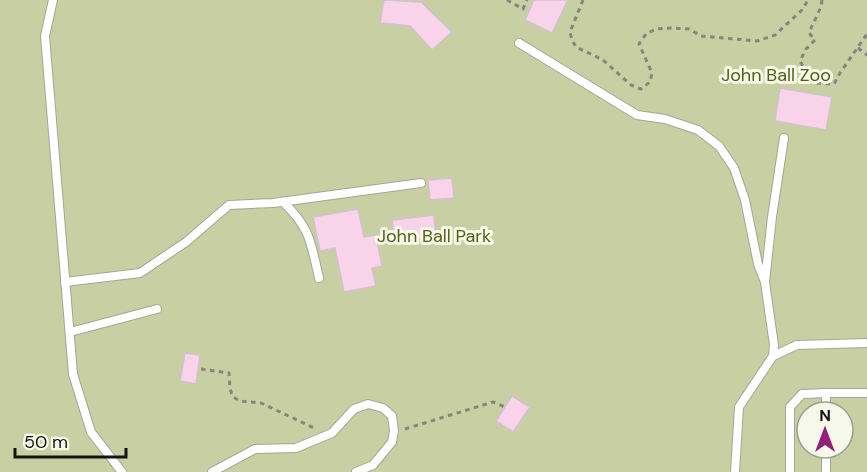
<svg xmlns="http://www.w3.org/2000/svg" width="867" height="472" font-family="'DM Sans',sans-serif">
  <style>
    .green { fill: #c8cfa2; fill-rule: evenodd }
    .building { fill: #f9d3ea; stroke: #d1c3cc; stroke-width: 1.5 }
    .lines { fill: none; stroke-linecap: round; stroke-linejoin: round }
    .lane-casing { stroke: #a4a799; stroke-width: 10 }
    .path { stroke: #85867d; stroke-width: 3; stroke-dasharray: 4.5 4.5; stroke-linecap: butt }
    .lane { stroke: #fff; stroke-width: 8 }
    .labels { text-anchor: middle; stroke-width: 6; stroke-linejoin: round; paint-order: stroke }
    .park-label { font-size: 18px; fill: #575e14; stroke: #f6f9ea }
  </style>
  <rect width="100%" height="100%" fill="#f6f9ea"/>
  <path class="green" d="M 0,0 L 867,0 L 867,472 L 0,472 ZM 807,412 L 843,412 L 843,448 L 807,448 Z"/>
  <g class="building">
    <path d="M 384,0 L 421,2 L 452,32 L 432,50 L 410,26 L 380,23 Z"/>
    <path d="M 534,0 L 568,0 L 552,33 L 525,20 Z"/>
    <path d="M 780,88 L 832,97 L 826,130 L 775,121 Z"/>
    <path d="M 452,178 L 454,198 L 430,200 L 428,180 Z"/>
    <path d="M 358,209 L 364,237 L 376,235 L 382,266 L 372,268 L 376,286 L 344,292 L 335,248 L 320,251 L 313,217 Z"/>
    <path d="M 434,215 L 436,237 L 394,241 L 392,220 Z"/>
    <path d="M 185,353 L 200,355 L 196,384 L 180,381 Z"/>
    <path d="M 512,396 L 530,407 L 513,432 L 496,421 Z"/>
  </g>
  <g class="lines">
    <g class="lane-casing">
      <g id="lane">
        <path d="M 53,0 L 45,36 L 73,374 L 91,432 L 122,472"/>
        <path d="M 519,43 L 637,115 L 665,119 L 698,130 L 719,146 L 734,168 L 745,200 L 758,264 L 765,282"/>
        <path d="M 283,202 C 310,227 311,243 319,278"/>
        <path d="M 65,282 L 140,273 L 186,242 L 229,205 L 273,203 L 421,183"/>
        <path d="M 70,332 L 157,309"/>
        <path d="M 773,356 L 774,345 L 765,282 L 772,217 L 784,138"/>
        <path d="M 826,393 L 867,393"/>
        <path d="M 826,448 L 826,472"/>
        <path d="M 212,472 L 255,449 L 296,448 L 332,433 L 354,409 L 368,404 L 383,408 L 392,416 L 394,431 L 392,442 L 373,465 L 356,472"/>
        <path d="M 735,472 L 739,407 L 773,356 L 797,345 L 867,343"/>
        <path d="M 790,472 L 790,407 L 802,394 L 826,393 L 826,412"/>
      </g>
    </g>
    <g class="path">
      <path d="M 507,0 L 523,9 L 527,0"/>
      <path d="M 583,0 L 570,32 L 572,40 L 576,47 L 603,60 L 631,85 L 641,89 L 650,82 L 652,73 L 639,44 L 646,34 L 656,29 L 671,28 L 689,29 L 701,36 L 757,41 L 775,35 L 802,10 L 808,0"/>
      <path d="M 822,0 C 821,11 813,22 809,33 L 815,40 L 806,49 L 800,61 L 808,75 L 816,83 L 834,84 L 840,73 L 867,34"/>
      <path d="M 858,48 L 867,55"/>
      <path d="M 201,369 L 229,373 L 230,389 L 233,397 L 240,401 L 261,403 L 314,428"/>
      <path d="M 405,429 L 493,402 L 505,407"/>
    </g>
    <use href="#lane" class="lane"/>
  </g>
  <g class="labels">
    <g class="park-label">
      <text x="776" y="81">John Ball Zoo</text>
      <text x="434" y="242">John Ball Park</text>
    </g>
  </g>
  <g transform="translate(825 430)"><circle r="28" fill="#f6f9ea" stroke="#9c9e93" stroke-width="1.5"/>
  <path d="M0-4.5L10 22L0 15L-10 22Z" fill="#971f7a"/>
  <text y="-9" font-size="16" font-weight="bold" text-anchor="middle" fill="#151611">N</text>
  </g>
  <path d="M15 448v9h111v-9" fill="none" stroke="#151611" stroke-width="3"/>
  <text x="24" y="448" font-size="18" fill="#151611" stroke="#f6f9ea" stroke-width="4.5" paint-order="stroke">50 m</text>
</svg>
